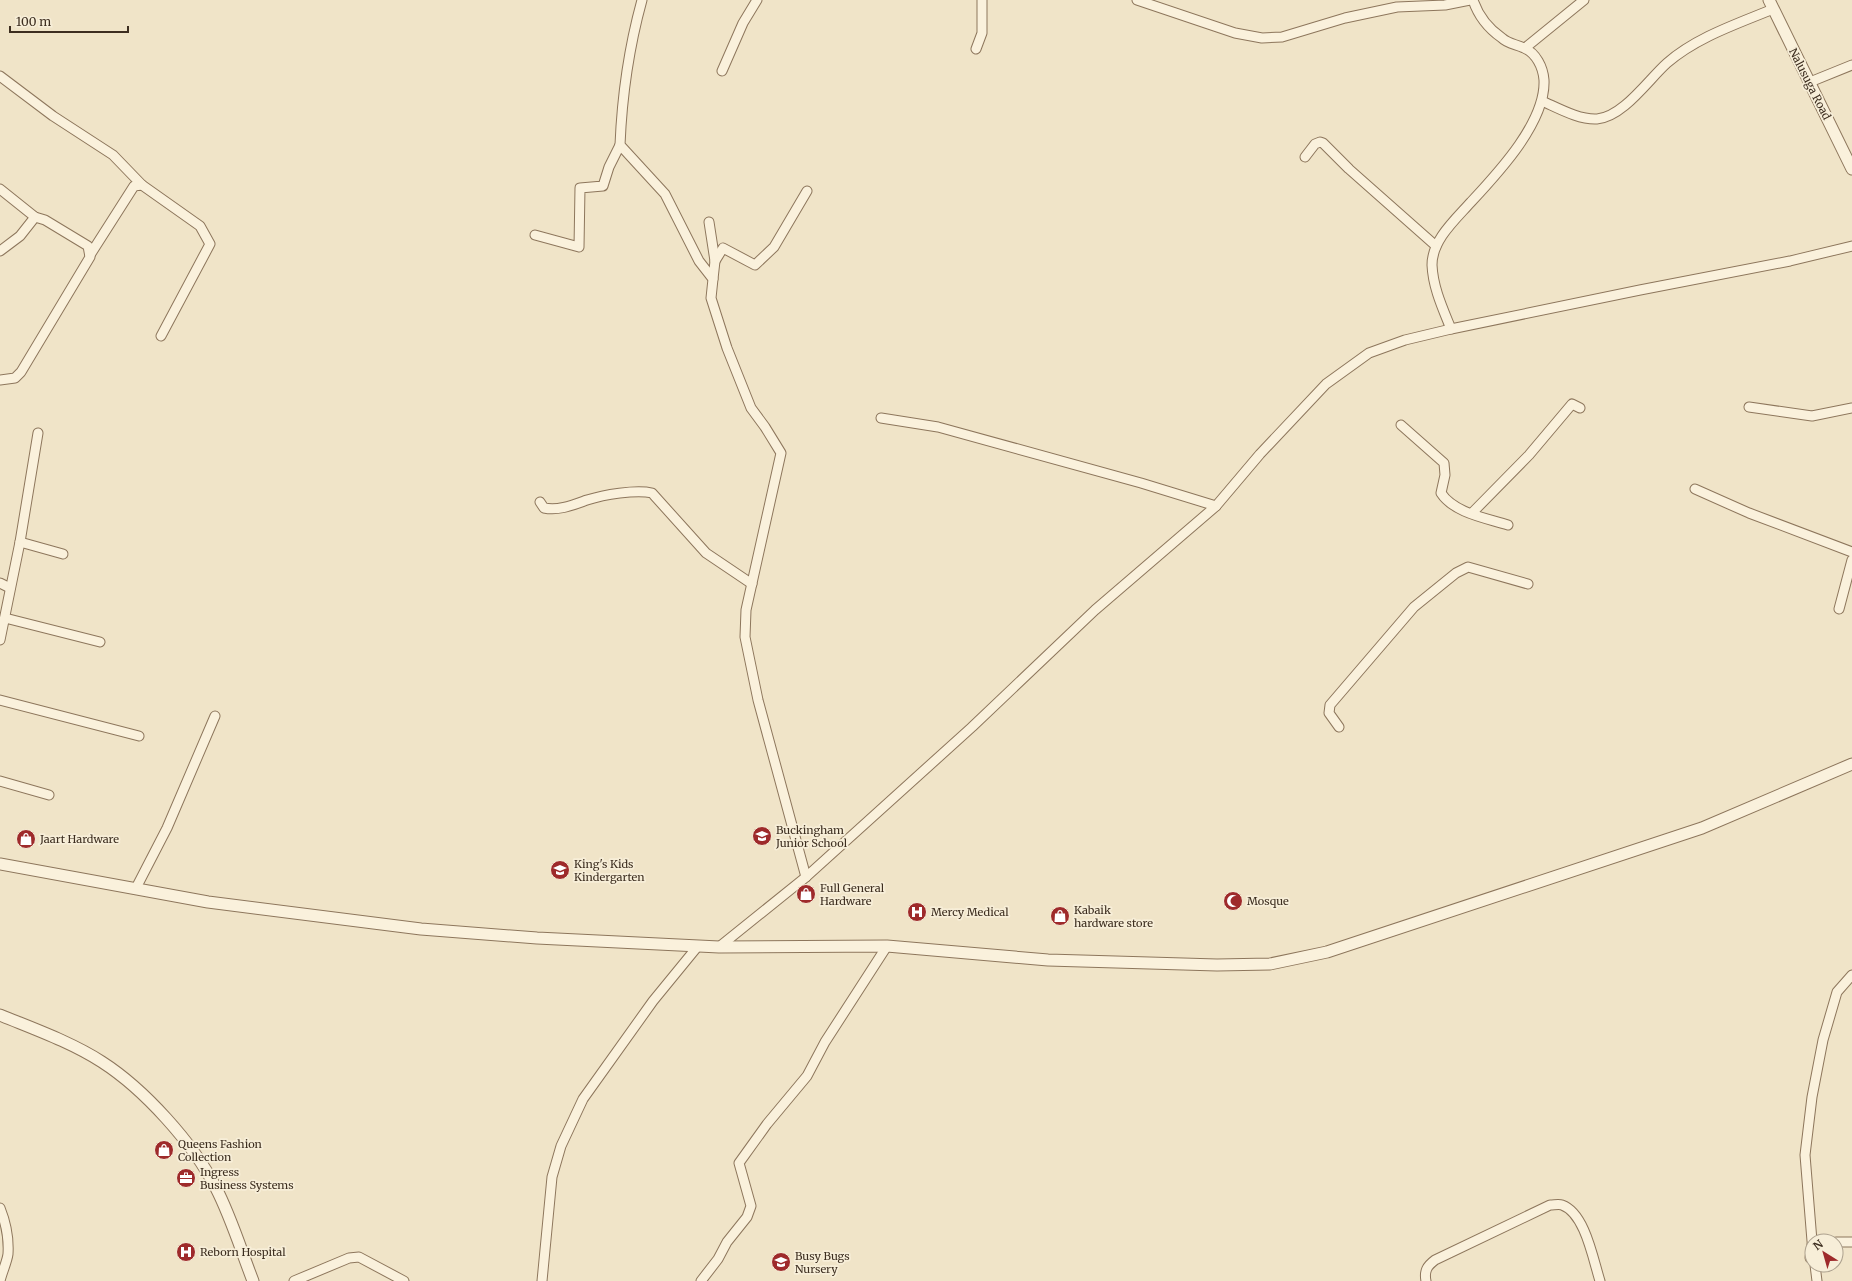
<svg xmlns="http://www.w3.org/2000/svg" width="1852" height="1281" font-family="Merriweather,serif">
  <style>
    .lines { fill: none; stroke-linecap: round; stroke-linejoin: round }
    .minor-casing { stroke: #8d765c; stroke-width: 11 }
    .tertiary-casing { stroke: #8d765c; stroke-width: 13 }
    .minor { stroke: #faf1dc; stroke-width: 9 }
    .tertiary { stroke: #faf1dc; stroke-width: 11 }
    .labels { text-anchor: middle; stroke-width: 3.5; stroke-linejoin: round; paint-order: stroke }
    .street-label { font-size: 11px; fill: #3d2e20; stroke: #f7eed8 }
    .poi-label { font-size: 11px; fill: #3d2e20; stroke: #f7eed8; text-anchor: start }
  </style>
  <rect width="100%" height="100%" fill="#f0e4c8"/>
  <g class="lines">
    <g class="minor-casing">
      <g id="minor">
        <path d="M 642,0 C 629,47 622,96 620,145 L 665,194 L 699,261 L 713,279 L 711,298 L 727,348 L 751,408 L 765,427 L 781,453 L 746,610 L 745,637 L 758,700 L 806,877"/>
        <path d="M 1137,0 L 1235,33 L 1262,38 L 1282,37 L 1345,18 L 1397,7 L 1445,5 L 1470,0"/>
        <path d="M 1525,48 L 1584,0"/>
        <path d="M 976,49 L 982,33 L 982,0"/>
        <path d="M 722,71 L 743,23 L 757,0"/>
        <path d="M 0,76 L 53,116 L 113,155 L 142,185"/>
        <path d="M 1810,82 L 1852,65"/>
        <path d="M 1542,101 C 1558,108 1579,120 1597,119 C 1623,117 1648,80 1667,63 C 1697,37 1737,24 1773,9"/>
        <path d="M 1305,157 L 1315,144 L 1320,142 L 1323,143 L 1349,169 L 1436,246"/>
        <path d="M 0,189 L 35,217 L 45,220 L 88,246 L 90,257 L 21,372 L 15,378 L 0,380"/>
        <path d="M 709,222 L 715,261 L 713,279"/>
        <path d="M 535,235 L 579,247 L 580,188 L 603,186 L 609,167 L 620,145"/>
        <path d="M 0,251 L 20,236 L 35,217"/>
        <path d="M 90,255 L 134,186 L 142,185 L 200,226 L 210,244 L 161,336"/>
        <path d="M 715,261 L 723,248 L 755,265 L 774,247 L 807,191"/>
        <path d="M 1451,329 C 1443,309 1433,288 1432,265 C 1432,240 1455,220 1471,202 C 1498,173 1546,122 1544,80 C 1543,67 1536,53 1524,48 C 1516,44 1508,44 1502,38 C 1489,29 1478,15 1473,0"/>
        <path d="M 1749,407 L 1812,416 L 1852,408"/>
        <path d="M 881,418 L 938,427 L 1141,483 L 1216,506"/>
        <path d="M 1401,425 L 1444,463 L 1445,475 L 1441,493 C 1454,513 1486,518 1508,525"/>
        <path d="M 1695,489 L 1749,513 L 1852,552"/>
        <path d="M 540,502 L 544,508 C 559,511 573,505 587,500 C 603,495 636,489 652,493 L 706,553 L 752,584"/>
        <path d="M 1472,513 L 1529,455 L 1572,404 L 1580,408"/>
        <path d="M 20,542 L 63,554"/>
        <path d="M 0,583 L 10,588"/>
        <path d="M 1839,609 L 1852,560"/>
        <path d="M 5,618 L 100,642"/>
        <path d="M 0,640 L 20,542 L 38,433"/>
        <path d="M 0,700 L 139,736"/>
        <path d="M 1339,727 L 1329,713 L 1330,705 L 1414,607 L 1456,573 L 1468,567 L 1528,584"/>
        <path d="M 0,781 L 49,795"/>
        <path d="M 136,888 L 167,828 L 215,716"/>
        <path d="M 719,947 L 806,877 L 972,727 L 1095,610 L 1216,506 L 1260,454 L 1326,384 L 1369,353 L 1405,340 L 1451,329 L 1640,290 L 1790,261 L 1852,246"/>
        <path d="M 0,1208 C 6,1223 9,1238 8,1254 C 7,1262 2,1272 0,1281"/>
        <path d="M 1812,1241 L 1805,1155 L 1812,1097 L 1823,1040 L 1837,992 L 1852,975"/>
        <path d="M 1836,1242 L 1852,1242"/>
        <path d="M 1810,1258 L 1812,1244"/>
        <path d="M 1815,1265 L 1817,1281"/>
        <path d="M 294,1281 L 349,1258 L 359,1257 L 404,1281"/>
        <path d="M 542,1281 L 552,1177 L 561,1146 L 583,1099 L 653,1001 L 698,946"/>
        <path d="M 701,1281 L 718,1259 L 727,1242 L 747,1217 L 751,1206 L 739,1163 L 767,1124 L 807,1076 L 825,1042 L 887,946"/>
        <path d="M 1426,1281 C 1424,1271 1427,1266 1435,1260 L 1550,1205 C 1554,1205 1559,1204 1562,1205 C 1585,1213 1593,1259 1600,1281"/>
      </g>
    </g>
    <g class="tertiary-casing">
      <g id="tertiary">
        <path d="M 1769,0 L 1852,169"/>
        <path d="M 0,864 L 208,902 L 421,929 L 537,938 L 719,947 L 887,946 L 1048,960 L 1217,965 L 1270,964 L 1327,952 L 1702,828 L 1852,764"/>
        <path d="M 0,1015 C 34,1029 71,1042 102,1062 C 144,1089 193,1143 216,1188 C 231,1217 241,1250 253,1281"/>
      </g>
    </g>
    <use href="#minor" class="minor"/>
    <use href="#tertiary" class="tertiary"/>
  </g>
  <defs>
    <g id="school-disc" transform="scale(1)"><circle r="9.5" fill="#9e2a2b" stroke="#f7eed8"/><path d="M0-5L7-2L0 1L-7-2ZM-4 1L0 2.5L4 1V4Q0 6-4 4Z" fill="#fff"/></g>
    <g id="shop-disc" transform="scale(1)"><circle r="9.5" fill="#9e2a2b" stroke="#f7eed8"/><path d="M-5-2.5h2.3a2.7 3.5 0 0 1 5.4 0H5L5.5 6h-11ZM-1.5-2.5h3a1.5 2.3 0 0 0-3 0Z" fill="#fff"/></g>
    <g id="mosque-disc" transform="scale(1)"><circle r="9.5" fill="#9e2a2b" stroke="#f7eed8"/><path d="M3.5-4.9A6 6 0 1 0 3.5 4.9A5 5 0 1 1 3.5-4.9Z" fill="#fff"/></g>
    <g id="hospital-disc" transform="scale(1)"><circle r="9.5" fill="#9e2a2b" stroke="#f7eed8"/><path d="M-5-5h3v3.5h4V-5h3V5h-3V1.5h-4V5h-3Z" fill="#fff"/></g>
    <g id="office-disc" transform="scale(1)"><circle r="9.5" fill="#9e2a2b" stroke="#f7eed8"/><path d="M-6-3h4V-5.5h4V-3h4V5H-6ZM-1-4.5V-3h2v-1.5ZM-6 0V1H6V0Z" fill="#fff"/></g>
  </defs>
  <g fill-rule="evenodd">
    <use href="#school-disc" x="762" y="836"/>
    <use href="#shop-disc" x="26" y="839"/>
    <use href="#school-disc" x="560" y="870"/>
    <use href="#shop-disc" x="806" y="894"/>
    <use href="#mosque-disc" x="1233" y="901"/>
    <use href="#hospital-disc" x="917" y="912"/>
    <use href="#shop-disc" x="1060" y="916"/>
    <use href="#shop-disc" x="164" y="1150"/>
    <use href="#office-disc" x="186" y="1178"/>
    <use href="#hospital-disc" x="186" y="1252"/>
    <use href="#school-disc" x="781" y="1262"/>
  </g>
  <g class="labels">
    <g class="street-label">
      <text transform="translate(1810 84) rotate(63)" y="4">Nalusuga Road</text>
    </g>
    <g class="poi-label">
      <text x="776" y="834">Buckingham<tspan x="776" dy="13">Junior School</tspan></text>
      <text x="40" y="843">Jaart Hardware</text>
      <text x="574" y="868">King's Kids<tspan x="574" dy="13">Kindergarten</tspan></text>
      <text x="820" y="892">Full General<tspan x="820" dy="13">Hardware</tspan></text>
      <text x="1247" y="905">Mosque</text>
      <text x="1074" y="914">Kabaik<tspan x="1074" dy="13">hardware store</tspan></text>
      <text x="931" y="916">Mercy Medical</text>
      <text x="178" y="1148">Queens Fashion<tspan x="178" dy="13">Collection</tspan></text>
      <text x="200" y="1176">Ingress<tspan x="200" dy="13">Business Systems</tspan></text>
      <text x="200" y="1256">Reborn Hospital</text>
      <text x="795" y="1260">Busy Bugs<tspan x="795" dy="13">Nursery</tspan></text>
    </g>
  </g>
  <g transform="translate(1824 1253) rotate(323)"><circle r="19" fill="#f7eed8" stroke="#ada18e"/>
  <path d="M0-3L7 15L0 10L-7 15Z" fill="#9e2a2b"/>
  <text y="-6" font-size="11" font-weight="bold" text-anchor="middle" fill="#3d2e20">N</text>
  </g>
  <path d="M10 26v6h118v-6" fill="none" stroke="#3d2e20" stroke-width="2"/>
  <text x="16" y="26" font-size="12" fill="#3d2e20" stroke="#f7eed8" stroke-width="3" paint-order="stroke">100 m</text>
</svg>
